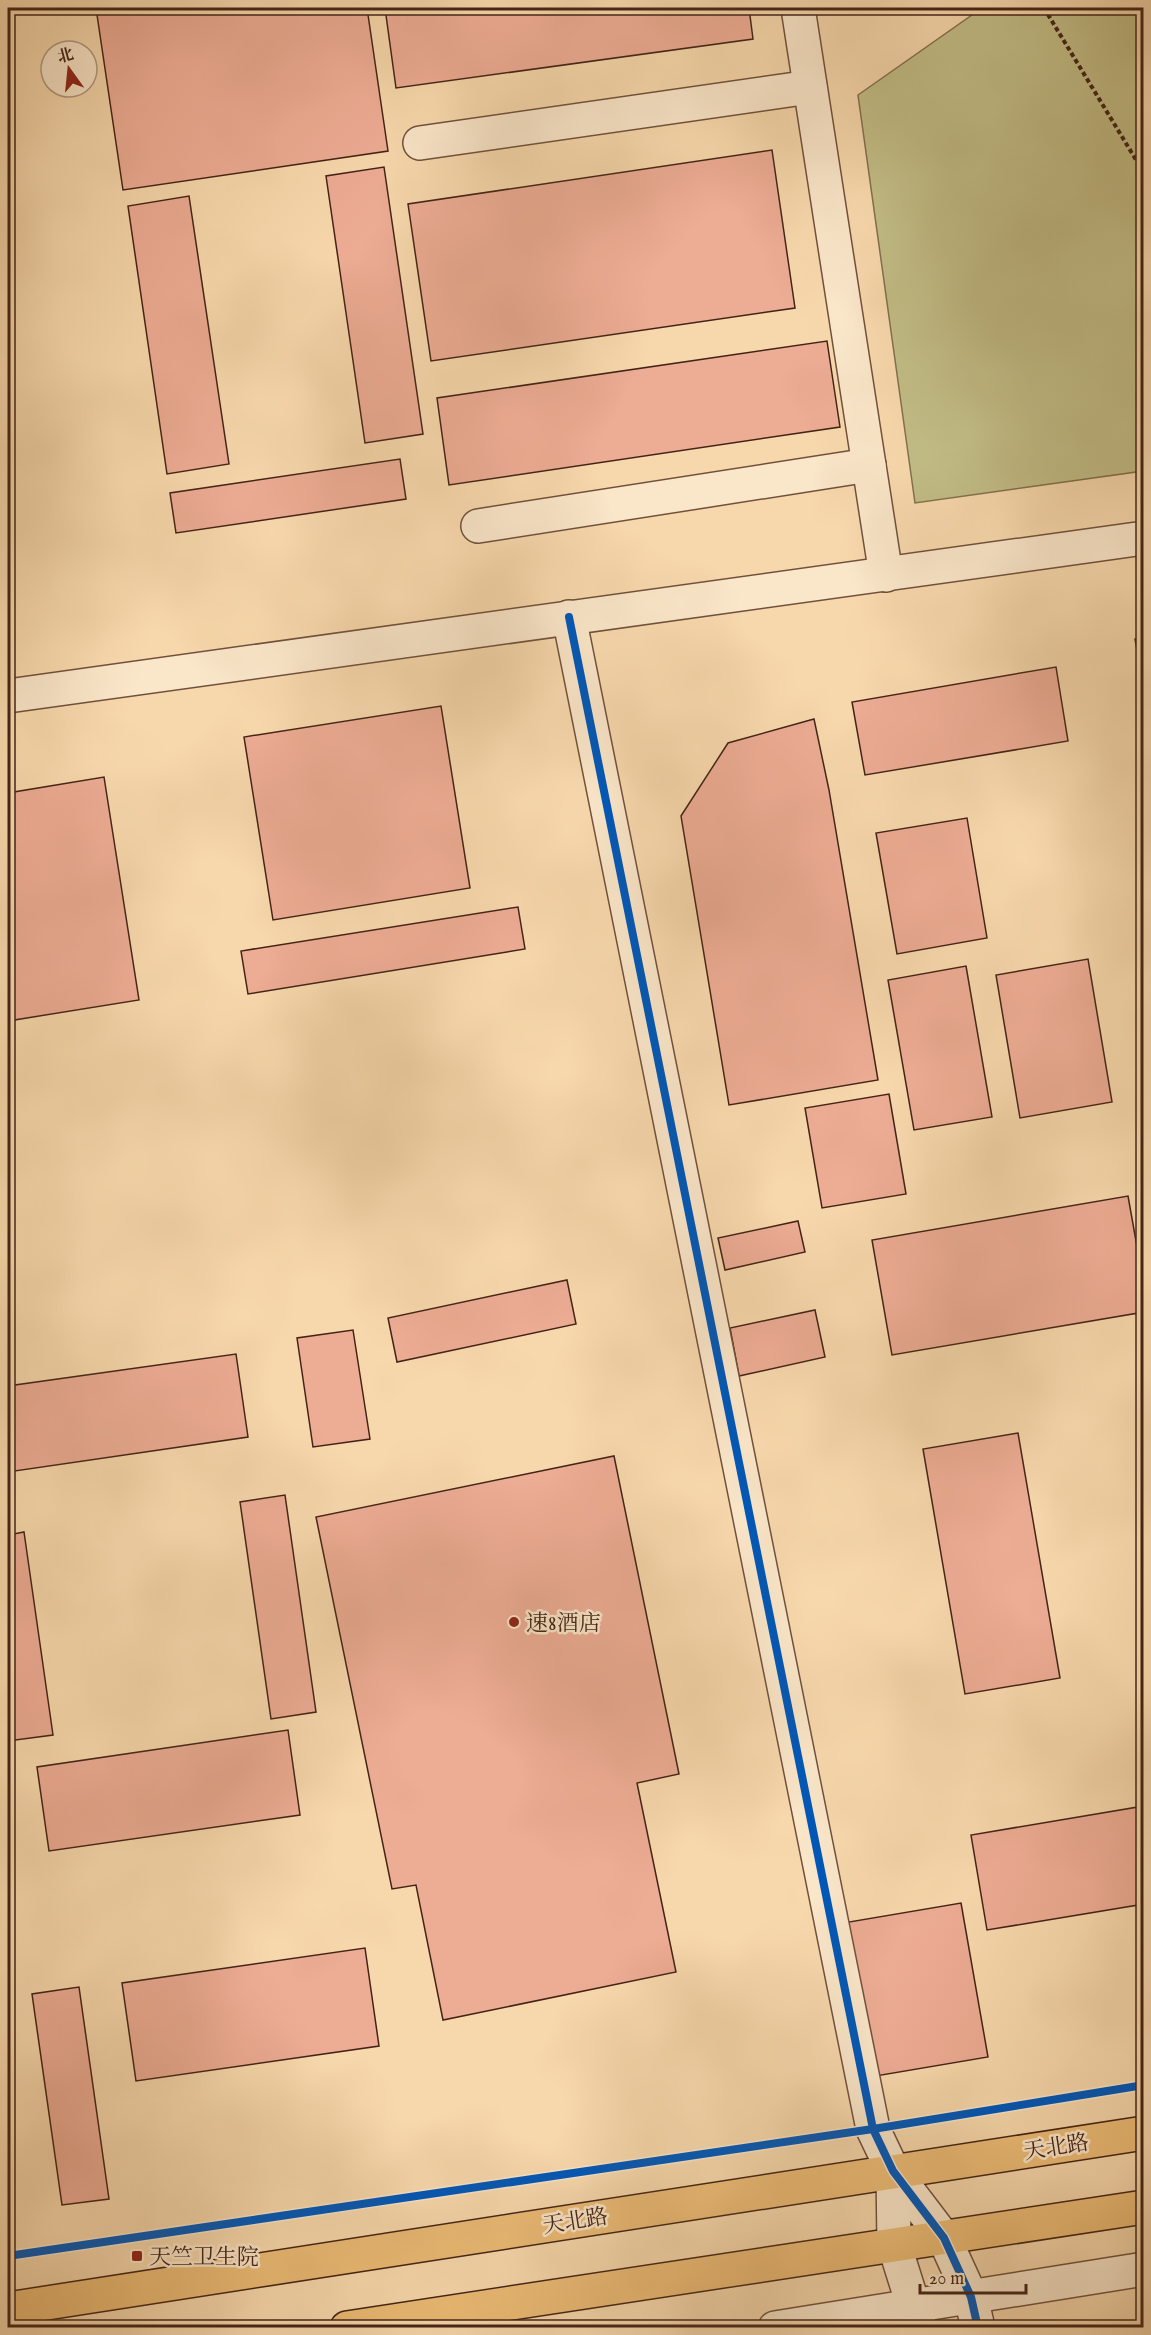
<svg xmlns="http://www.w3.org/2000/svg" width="1151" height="2335" font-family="'IM FELL English','Noto Serif SC',serif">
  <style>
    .green { fill: #c2bd86; stroke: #83704e; stroke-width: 1.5 }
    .building { fill: #edac94; stroke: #442417; stroke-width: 1.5 }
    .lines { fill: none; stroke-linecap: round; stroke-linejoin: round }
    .minor-casing { stroke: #71513c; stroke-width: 36 }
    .major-casing { stroke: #442417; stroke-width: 36 }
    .path { stroke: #442417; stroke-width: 4; stroke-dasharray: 4.5 3; stroke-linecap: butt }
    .minor { stroke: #fae6c9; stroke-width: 33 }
    .major { stroke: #ecbc76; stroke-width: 33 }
    .cycleway-casing { stroke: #fae6c9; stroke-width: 11 }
    .cycleway { stroke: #0057b8; stroke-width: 8 }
    .poi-dot { fill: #8f2418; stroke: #fae6c9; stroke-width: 2 }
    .labels { text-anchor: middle; stroke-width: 5; stroke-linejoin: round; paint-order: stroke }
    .poi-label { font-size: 22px; fill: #442417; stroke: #fae6c9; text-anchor: start }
    .street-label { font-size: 22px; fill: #442417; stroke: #fae6c9 }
  </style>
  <rect width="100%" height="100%" fill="#f7d8ac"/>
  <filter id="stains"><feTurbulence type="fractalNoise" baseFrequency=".00333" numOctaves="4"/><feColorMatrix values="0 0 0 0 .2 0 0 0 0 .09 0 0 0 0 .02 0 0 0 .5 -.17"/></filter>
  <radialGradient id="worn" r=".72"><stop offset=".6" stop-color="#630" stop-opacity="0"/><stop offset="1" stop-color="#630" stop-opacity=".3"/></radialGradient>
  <path class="green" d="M 982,8 L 1143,8 L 1143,471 L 915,503 L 858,95 Z"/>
  <g class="building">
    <path d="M 96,8 L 367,8 L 388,151 L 123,190 Z"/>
    <path d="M 385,8 L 749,8 L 753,39 L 396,88 Z"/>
    <path d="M 772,150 L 795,308 L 431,361 L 408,204 Z"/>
    <path d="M 384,167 L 423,434 L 365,443 L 326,176 Z"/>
    <path d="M 189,196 L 229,464 L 167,474 L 128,206 Z"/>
    <path d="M 827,341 L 840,427 L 449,485 L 437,398 Z"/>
    <path d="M 400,459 L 406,499 L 176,533 L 170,493 Z"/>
    <path d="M 1144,637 L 1144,690 L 1135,639 Z"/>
    <path d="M 1056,667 L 1068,741 L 865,775 L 852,702 Z"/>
    <path d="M 441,706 L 470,888 L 273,920 L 244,737 Z"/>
    <path d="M 814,719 L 829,790 L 878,1080 L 729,1105 L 681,816 L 728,743 Z"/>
    <path d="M 104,777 L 139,1000 L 8,1021 L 8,793 Z"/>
    <path d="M 967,818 L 987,938 L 897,954 L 876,833 Z"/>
    <path d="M 518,907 L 525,949 L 248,994 L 241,951 Z"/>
    <path d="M 1088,959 L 1112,1102 L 1020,1118 L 996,975 Z"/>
    <path d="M 966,966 L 992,1117 L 914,1130 L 888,980 Z"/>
    <path d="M 889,1094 L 906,1194 L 822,1208 L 805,1108 Z"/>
    <path d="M 1128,1196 L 1144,1286 L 1144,1312 L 892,1355 L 872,1240 Z"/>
    <path d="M 798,1221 L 805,1252 L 725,1270 L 718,1238 Z"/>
    <path d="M 567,1280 L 576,1324 L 397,1362 L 388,1318 Z"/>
    <path d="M 815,1310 L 825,1357 L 739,1376 L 730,1328 Z"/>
    <path d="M 353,1330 L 370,1439 L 313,1447 L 297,1338 Z"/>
    <path d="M 236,1354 L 248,1437 L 8,1472 L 8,1386 Z"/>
    <path d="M 1018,1433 L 1060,1678 L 965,1694 L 923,1449 Z"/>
    <path d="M 614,1456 L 679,1774 L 637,1783 L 676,1972 L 443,2020 L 416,1885 L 392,1889 L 316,1517 Z"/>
    <path d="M 285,1495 L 316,1712 L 271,1719 L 240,1502 Z"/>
    <path d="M 24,1532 L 53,1735 L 8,1741 L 8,1535 Z"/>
    <path d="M 288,1730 L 300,1815 L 49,1851 L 37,1767 Z"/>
    <path d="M 1144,1806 L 1144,1904 L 987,1930 L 971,1835 Z"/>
    <path d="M 961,1903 L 988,2057 L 870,2077 L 843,1923 Z"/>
    <path d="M 365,1948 L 379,2046 L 136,2081 L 122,1983 Z"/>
    <path d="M 79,1987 L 109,2199 L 62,2205 L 32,1994 Z"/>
  </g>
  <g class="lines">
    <g class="minor-casing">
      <g id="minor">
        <path d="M 798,8 L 886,575"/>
        <path d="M 420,143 L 810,87"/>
        <path d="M 478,526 L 869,465"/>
        <path d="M 569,617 L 873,2129 L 893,2171 L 944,2238 L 971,2297 L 978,2328"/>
        <path d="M 8,696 L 1144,538"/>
        <path d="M 893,2171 L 894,2244 L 920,2327"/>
        <path d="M 775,2328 L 1144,2269"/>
      </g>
    </g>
    <g class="major-casing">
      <g id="major">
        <path d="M 8,2309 L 1144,2133"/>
        <path d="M 347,2328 L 1144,2207"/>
      </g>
    </g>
    <path class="path" d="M 1044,8 L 1144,173"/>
    <use href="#minor" class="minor"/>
    <use href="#major" class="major"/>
    <g class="cycleway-casing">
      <g id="cycleway">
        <path d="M 569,617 L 873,2129 L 893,2171 L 944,2238 L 971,2297 L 978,2328"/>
        <path d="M 8,2256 L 873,2129 L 1144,2085"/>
      </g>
    </g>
    <use href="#cycleway" class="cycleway"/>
  </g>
  <g class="poi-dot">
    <circle cx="514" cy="1622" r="6"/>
    <rect x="131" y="2250" width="12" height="12" rx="3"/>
  </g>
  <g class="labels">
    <g class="poi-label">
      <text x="526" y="1630">速8酒店</text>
      <text x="149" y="2264">天竺卫生院</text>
    </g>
    <g class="street-label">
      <text transform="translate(1056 2146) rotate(-9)" y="8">天北路</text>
      <text transform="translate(575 2220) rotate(-9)" y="8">天北路</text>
    </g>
  </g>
  <rect width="1151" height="2335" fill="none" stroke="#f7d8ac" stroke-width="30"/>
  <rect x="9" y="9" width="1133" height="2317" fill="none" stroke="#442417" stroke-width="3"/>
  <rect x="15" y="15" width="1121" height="2305" fill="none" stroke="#442417" stroke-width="1.5"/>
  <g transform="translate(69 69) rotate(345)"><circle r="28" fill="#fae6c9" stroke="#b19882" stroke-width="1.5"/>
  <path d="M0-4.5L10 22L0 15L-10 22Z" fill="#8f2418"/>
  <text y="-9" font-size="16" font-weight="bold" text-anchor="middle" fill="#442417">北</text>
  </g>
  <path d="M920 2284v9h106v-9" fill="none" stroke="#442417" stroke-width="3"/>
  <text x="929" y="2284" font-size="18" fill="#442417" stroke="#fae6c9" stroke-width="4.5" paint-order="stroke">20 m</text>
  <rect width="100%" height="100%" filter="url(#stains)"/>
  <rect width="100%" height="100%" fill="url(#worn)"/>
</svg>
